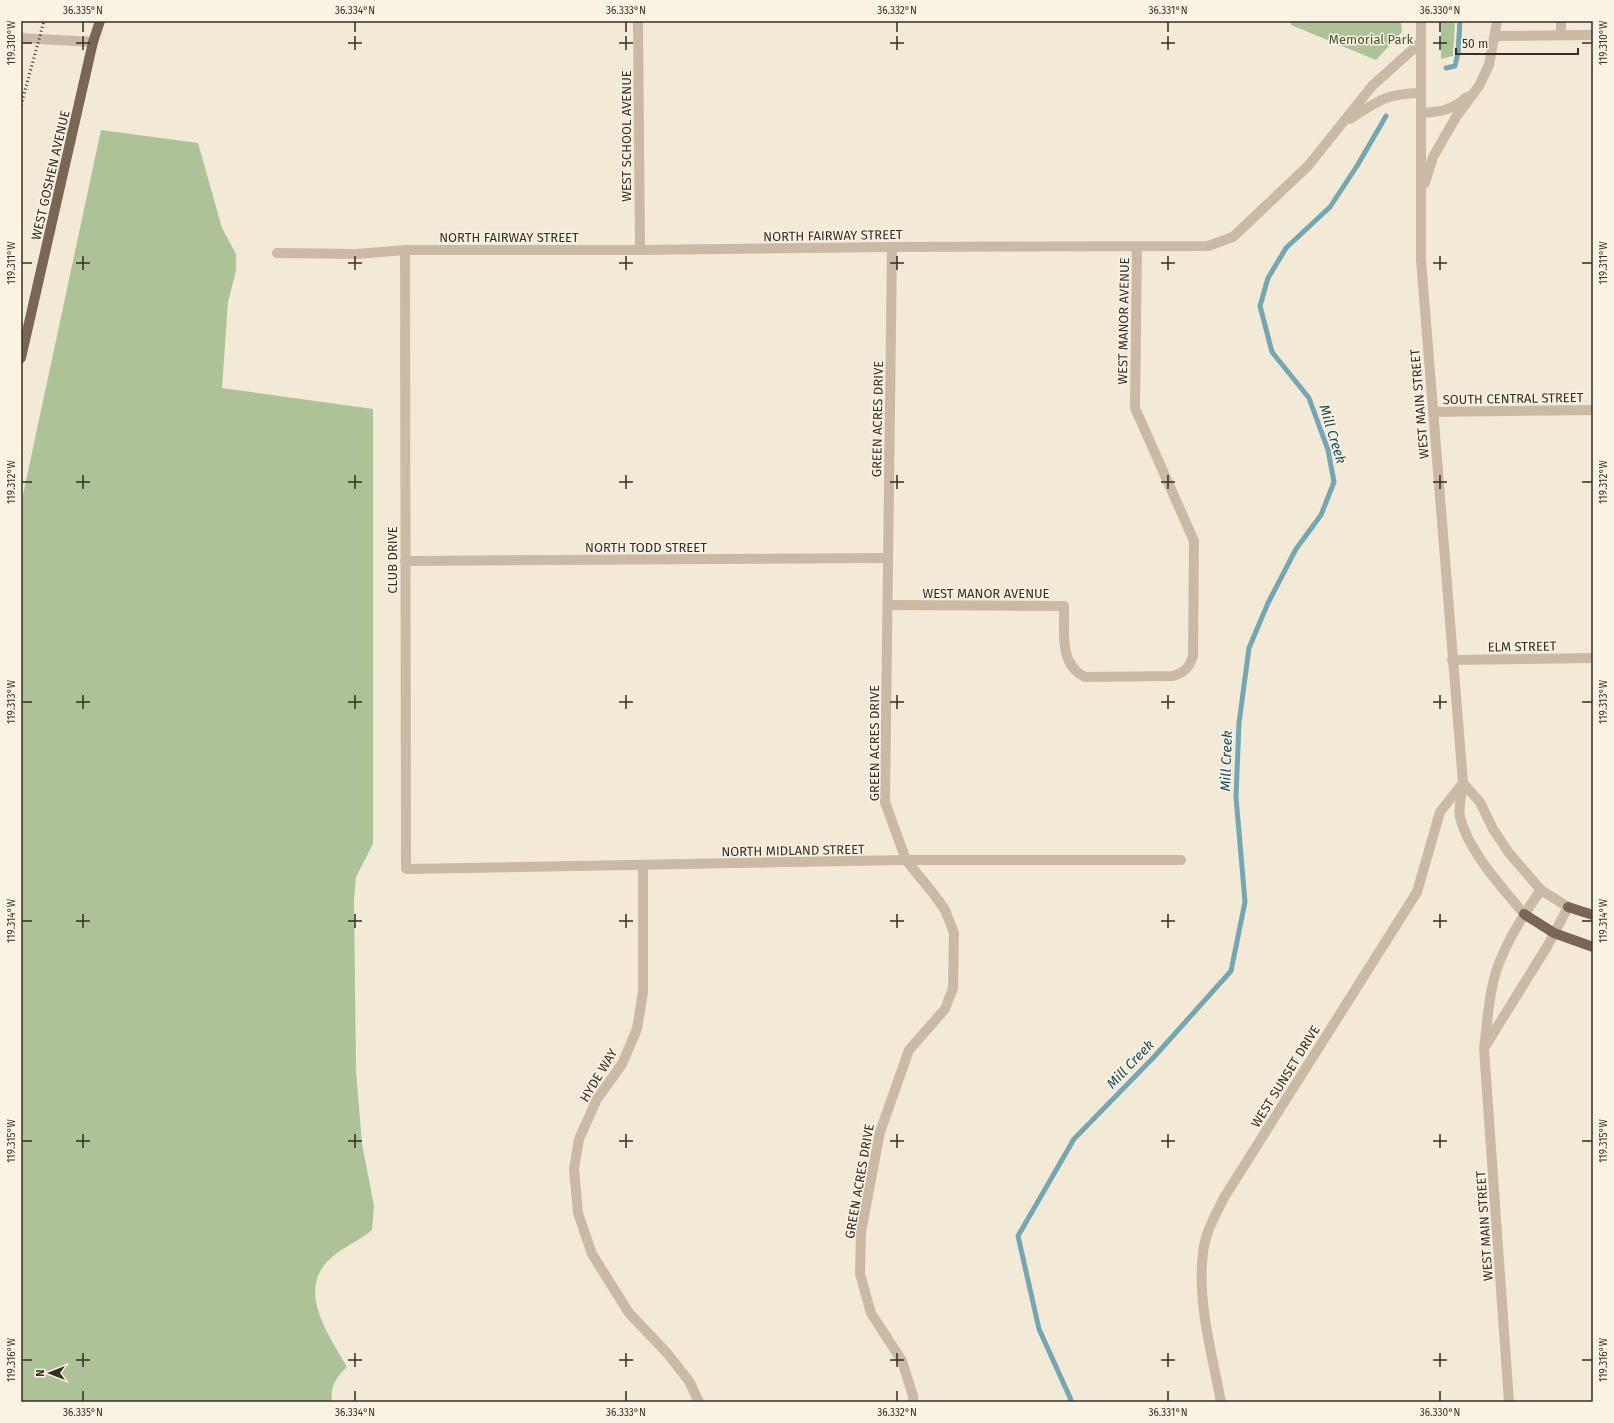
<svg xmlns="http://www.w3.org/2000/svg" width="1614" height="1423" font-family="'Fira Sans',sans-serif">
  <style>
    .green { fill: #aec297 }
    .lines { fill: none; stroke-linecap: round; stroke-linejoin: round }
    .stream { stroke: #74a7b2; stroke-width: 5 }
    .minor { stroke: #cbbaa3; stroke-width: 10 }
    .major { stroke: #796655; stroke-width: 10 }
    .rail { stroke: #362d25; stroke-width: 3; stroke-dasharray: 1 3; stroke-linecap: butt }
    .ticks { fill: none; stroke: #362d25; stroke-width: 1.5 }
    .labels { text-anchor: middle; stroke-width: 3; stroke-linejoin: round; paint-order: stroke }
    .park-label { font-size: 13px; fill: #3f5627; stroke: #faf3e4 }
    .street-label { font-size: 13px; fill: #362d25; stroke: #faf3e4 }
    .water-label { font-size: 14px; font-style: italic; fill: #184d5a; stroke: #faf3e4 }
    .neatline { fill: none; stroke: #362d25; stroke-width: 1.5 }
    .ticks-label { font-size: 10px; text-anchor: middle; fill: #362d25 }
  </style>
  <rect width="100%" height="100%" fill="#f3e9d7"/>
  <g class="green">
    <path d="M 1290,21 L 1401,21 L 1402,32 L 1376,60 L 1291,25 Z"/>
    <path d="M 1441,21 L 1455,21 L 1453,56 L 1441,59 Z"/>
    <path d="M 101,130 L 198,143 L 222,228 L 236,254 L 236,271 L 228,302 L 222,388 L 373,409 L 373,844 L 356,877 L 354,900 L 356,1071 L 362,1144 L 374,1206 L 372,1230 C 359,1241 343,1247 331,1258 C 295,1290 329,1335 347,1367 C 336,1377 330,1387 332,1402 L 21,1402 L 21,504 Z"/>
  </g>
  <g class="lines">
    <g class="stream">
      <path d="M 1446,68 L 1455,66 L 1458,53 L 1460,21"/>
      <path d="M 1072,1402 L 1039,1329 L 1018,1236 L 1074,1139 L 1154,1057 L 1231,971 L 1245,902 L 1236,797 L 1239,723 L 1249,648 L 1268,603 L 1296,549 L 1321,515 L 1334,482 L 1328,450 L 1309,398 L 1272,352 L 1260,306 L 1268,278 L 1286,248 L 1330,207 L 1357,166 L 1386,116"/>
    </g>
    <g class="minor">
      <path d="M 638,21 L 640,250"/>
      <path d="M 1421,21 L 1421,260 L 1463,783 C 1462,793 1458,807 1460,817 C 1468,851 1502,887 1524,914"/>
      <path d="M 1561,21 L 1561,35"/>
      <path d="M 1496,36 L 1593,35"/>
      <path d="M 21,38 L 93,42"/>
      <path d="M 1422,113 C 1440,112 1453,110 1467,97"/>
      <path d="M 1350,119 C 1379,100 1385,94 1421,93"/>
      <path d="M 1425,183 L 1433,157 L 1456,117 L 1479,86 L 1489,65 L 1497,21"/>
      <path d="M 892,247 L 885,802 L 906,860 L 933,893 L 945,910 L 954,933 L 953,988 L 945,1009 L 909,1050 L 880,1132 L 861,1232 L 860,1274 L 871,1313 L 902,1361 L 913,1396 L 913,1402"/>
      <path d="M 405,250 L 406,869 L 906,860 L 1181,860"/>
      <path d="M 277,253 L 357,254 L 405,250 L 640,250 L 892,247 L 1208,246 L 1233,237 L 1308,166 L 1372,86 L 1421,42"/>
      <path d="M 1433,412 L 1593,410"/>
      <path d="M 405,561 L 888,558"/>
      <path d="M 888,605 L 1064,606 C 1065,631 1058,664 1085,677 L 1173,676 C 1185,672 1189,668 1193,656 L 1194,541 L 1135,408 L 1137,247"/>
      <path d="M 1452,660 L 1593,658"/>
      <path d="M 1463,783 L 1480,802 L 1493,829 L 1509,853 L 1541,890 L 1568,907 L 1548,945 L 1486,1045"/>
      <path d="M 643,866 L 643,992 L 637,1029 L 622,1064 L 597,1099 L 579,1139 L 574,1169 L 578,1213 L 592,1254 L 629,1313 L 667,1353 L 689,1381 L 699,1402"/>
      <path d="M 1221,1402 C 1212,1354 1197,1302 1203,1253 C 1205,1232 1216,1214 1225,1196 L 1417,892 L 1440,812 L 1463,783"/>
      <path d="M 1509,1402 L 1484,1049 C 1488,1018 1489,984 1502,956 C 1512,932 1526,911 1541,890"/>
    </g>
    <g class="major">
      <path d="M 21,358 L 93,42 L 100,21"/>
      <path d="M 1568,907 L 1593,915"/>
      <path d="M 1524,914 L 1554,933 L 1593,947"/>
    </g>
    <path class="rail" d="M 21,105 L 44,21"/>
  </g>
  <path class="ticks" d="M 83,22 L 83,32M 355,22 L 355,32M 626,22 L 626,32M 897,22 L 897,32M 1168,22 L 1168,32M 1440,22 L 1440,32M 83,36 L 83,50M 355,36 L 355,50M 626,36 L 626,50M 897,36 L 897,50M 1168,36 L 1168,50M 1440,36 L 1440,50M 22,43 L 32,43M 76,43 L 90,43M 348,43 L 362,43M 619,43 L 633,43M 890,43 L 904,43M 1161,43 L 1175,43M 1433,43 L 1447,43M 1582,43 L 1592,43M 83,256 L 83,270M 355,256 L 355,270M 626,256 L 626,270M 897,256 L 897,270M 1168,256 L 1168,270M 1440,256 L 1440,270M 22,263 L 32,263M 76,263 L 90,263M 348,263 L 362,263M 619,263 L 633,263M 890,263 L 904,263M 1161,263 L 1175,263M 1433,263 L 1447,263M 1582,263 L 1592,263M 83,475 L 83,489M 355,475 L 355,489M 626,475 L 626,489M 897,475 L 897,489M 1168,475 L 1168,489M 1440,475 L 1440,489M 22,482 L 32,482M 76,482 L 90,482M 348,482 L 362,482M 619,482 L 633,482M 890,482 L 904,482M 1161,482 L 1175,482M 1433,482 L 1447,482M 1582,482 L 1592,482M 83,695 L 83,709M 355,695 L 355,709M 626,695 L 626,709M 897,695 L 897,709M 1168,695 L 1168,709M 1440,695 L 1440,709M 22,702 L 32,702M 76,702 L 90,702M 348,702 L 362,702M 619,702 L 633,702M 890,702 L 904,702M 1161,702 L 1175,702M 1433,702 L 1447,702M 1582,702 L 1592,702M 83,914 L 83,928M 355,914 L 355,928M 626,914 L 626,928M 897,914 L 897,928M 1168,914 L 1168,928M 1440,914 L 1440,928M 22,921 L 32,921M 76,921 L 90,921M 348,921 L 362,921M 619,921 L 633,921M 890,921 L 904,921M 1161,921 L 1175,921M 1433,921 L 1447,921M 1582,921 L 1592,921M 83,1134 L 83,1148M 355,1134 L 355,1148M 626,1134 L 626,1148M 897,1134 L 897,1148M 1168,1134 L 1168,1148M 1440,1134 L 1440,1148M 22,1141 L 32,1141M 76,1141 L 90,1141M 348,1141 L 362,1141M 619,1141 L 633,1141M 890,1141 L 904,1141M 1161,1141 L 1175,1141M 1433,1141 L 1447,1141M 1582,1141 L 1592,1141M 83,1353 L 83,1367M 355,1353 L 355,1367M 626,1353 L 626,1367M 897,1353 L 897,1367M 1168,1353 L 1168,1367M 1440,1353 L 1440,1367M 22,1360 L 32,1360M 76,1360 L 90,1360M 348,1360 L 362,1360M 619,1360 L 633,1360M 890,1360 L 904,1360M 1161,1360 L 1175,1360M 1433,1360 L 1447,1360M 1582,1360 L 1592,1360M 83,1391 L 83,1401M 355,1391 L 355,1401M 626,1391 L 626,1401M 897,1391 L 897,1401M 1168,1391 L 1168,1401M 1440,1391 L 1440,1401"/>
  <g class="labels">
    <g class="park-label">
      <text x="1371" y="44">Memorial Park</text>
    </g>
    <g class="street-label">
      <text transform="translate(626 136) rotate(-90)" y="5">WEST SCHOOL AVENUE</text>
      <text transform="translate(50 175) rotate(-77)" y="5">WEST GOSHEN AVENUE</text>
      <text transform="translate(833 235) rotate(-1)" y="5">NORTH FAIRWAY STREET</text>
      <text x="509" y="242">NORTH FAIRWAY STREET</text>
      <text transform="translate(1123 321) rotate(-89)" y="5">WEST MANOR AVENUE</text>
      <text transform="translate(1513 398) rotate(-1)" y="5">SOUTH CENTRAL STREET</text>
      <text transform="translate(1419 404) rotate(-95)" y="5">WEST MAIN STREET</text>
      <text transform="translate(877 419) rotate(-89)" y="5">GREEN ACRES DRIVE</text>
      <text x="646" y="552">NORTH TODD STREET</text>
      <text transform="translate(392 560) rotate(-90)" y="5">CLUB DRIVE</text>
      <text x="986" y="598">WEST MANOR AVENUE</text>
      <text transform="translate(1522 646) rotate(-1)" y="5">ELM STREET</text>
      <text transform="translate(874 743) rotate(-90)" y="5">GREEN ACRES DRIVE</text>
      <text transform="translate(793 850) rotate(-1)" y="5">NORTH MIDLAND STREET</text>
      <text transform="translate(598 1075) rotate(-59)" y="5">HYDE WAY</text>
      <text transform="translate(1285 1076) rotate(-58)" y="5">WEST SUNSET DRIVE</text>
      <text transform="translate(859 1181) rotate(-80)" y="5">GREEN ACRES DRIVE</text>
      <text transform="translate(1484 1226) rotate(-94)" y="5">WEST MAIN STREET</text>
    </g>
    <g class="water-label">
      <text transform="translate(1333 434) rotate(73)" y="5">Mill Creek</text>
      <text transform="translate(1226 761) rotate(-88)" y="5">Mill Creek</text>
      <text transform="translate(1130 1064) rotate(-46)" y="5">Mill Creek</text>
    </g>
  </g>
  <rect width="1614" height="1423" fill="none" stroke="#faf3e4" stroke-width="44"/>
  <g transform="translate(50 1373) rotate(270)" stroke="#faf3e4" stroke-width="3" paint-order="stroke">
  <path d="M0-3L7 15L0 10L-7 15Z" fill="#362d25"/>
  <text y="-6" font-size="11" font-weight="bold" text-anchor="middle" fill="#362d25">N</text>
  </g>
  <path d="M1456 48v6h122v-6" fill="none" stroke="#362d25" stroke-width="2"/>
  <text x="1462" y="48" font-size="12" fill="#362d25" stroke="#faf3e4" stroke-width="3" paint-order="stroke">50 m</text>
  <rect x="22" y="22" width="1570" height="1379" class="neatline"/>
  <g class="ticks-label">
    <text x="83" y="14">36.335°N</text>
    <text x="355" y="14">36.334°N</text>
    <text x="626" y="14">36.333°N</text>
    <text x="897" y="14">36.332°N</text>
    <text x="1168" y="14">36.331°N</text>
    <text x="1440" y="14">36.330°N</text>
    <text transform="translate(1603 43) rotate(-90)" y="4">119.310°W</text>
    <text transform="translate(11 43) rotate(-90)" y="4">119.310°W</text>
    <text transform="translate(1603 263) rotate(-90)" y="4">119.311°W</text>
    <text transform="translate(11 263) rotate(-90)" y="4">119.311°W</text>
    <text transform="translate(1603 482) rotate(-90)" y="4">119.312°W</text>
    <text transform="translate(11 482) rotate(-90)" y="4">119.312°W</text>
    <text transform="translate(1603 702) rotate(-90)" y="4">119.313°W</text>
    <text transform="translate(11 702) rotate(-90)" y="4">119.313°W</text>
    <text transform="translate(1603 921) rotate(-90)" y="4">119.314°W</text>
    <text transform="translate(11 921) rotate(-90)" y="4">119.314°W</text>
    <text transform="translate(1603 1141) rotate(-90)" y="4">119.315°W</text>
    <text transform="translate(11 1141) rotate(-90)" y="4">119.315°W</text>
    <text transform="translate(1603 1360) rotate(-90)" y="4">119.316°W</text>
    <text transform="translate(11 1360) rotate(-90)" y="4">119.316°W</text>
    <text x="83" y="1416">36.335°N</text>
    <text x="355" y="1416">36.334°N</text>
    <text x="626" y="1416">36.333°N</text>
    <text x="897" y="1416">36.332°N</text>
    <text x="1168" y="1416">36.331°N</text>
    <text x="1440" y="1416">36.330°N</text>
  </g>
</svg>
